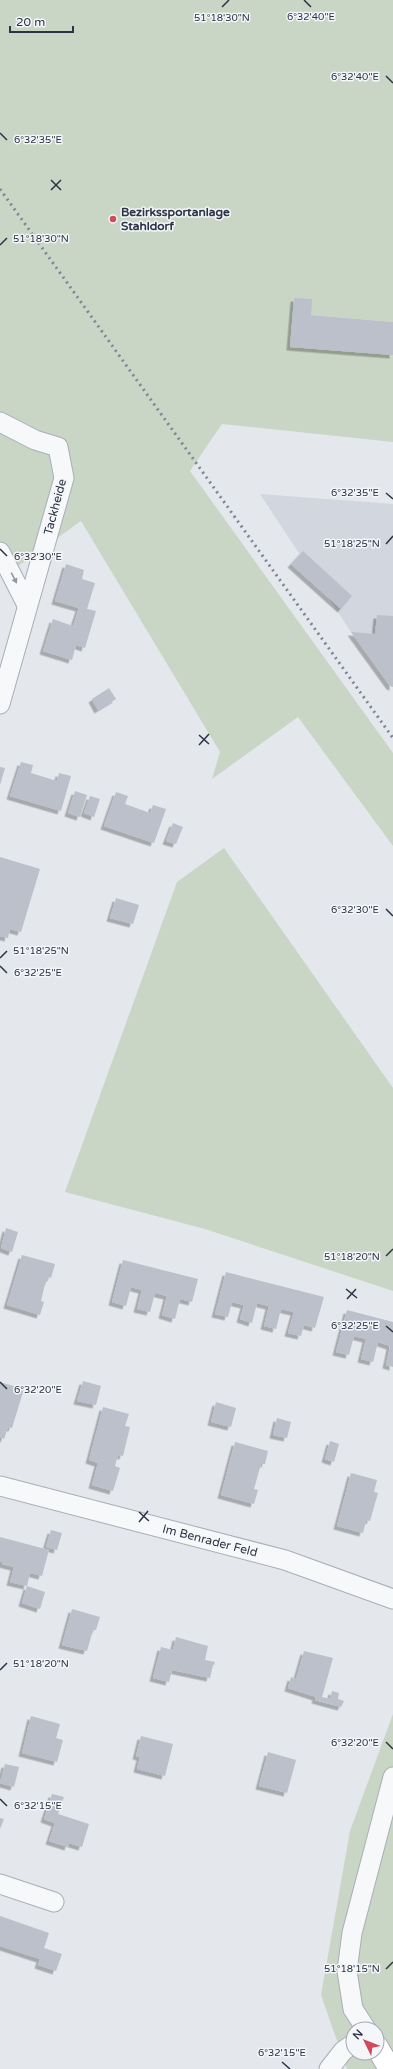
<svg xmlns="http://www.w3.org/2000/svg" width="393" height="2069" font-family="'Varela Round',sans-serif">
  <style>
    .built { fill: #d2d6de }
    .green { fill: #c9d6c5; fill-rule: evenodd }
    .building { fill: #bbc0ca; filter: url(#shadow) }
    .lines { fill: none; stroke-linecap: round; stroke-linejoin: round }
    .street-casing { stroke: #a9aeb7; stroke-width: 21 }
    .primary-casing { stroke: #a3abb8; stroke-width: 24 }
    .street { stroke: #f7f8fa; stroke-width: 19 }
    .primary { stroke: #fff; stroke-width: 22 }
    .rail { stroke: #7d8696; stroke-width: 3; stroke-dasharray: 2 4; stroke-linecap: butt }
    .oneway { fill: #9196a0 }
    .ticks { fill: none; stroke: #2b3445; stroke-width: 1.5 }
    .poi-dot { fill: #d1495b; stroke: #f4f6f9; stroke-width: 1.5 }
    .labels { text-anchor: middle; stroke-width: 3; stroke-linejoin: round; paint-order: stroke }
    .poi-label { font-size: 12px; font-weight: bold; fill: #2b3445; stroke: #f4f6f9; text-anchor: start }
    .street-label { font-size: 12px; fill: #2b3445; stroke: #f4f6f9 }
    .ticks-label { font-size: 10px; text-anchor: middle; fill: #2b3445; stroke: #f4f6f9; stroke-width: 3; stroke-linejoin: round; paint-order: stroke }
  </style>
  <defs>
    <filter id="shadow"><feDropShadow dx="-3.5" dy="3.5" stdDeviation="0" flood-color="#0004"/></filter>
  </defs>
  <rect width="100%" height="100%" fill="#e4e7ec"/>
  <path class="built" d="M 260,494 L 393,504 L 393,687 L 390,686 L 351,632 Z"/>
  <g class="green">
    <path d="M 0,0 L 393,0 L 393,322 L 311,315 L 294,298 L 290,347 L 393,355 L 393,442 L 222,424 L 190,471 L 393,753 L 393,846 L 298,717 L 212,779 L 220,752 L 81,521 L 10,572 L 0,558 Z"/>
    <path d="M 224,848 L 393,1088 L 393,1291 L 205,1229 L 65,1192 L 177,882 Z"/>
    <path d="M 393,1714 L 393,2069 L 347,2069 L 321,1995 L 350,1831 ZM 353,2029 L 377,2029 L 377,2053 L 353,2053 Z"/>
  </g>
  <g class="building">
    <path d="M 294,298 L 312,299 L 311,315 L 393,322 L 393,355 L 290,347 Z"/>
    <path d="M 303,551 L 352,596 L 341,609 L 291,564 Z"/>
    <path d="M 66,564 L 84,570 L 82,579 L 95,583 L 87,609 L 96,611 L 90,631 L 85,648 L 76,645 L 72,660 L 43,651 L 53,619 L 73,626 L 79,608 L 55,601 Z"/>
    <path d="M 377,615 L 393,616 L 393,687 L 390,686 L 351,632 L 375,634 Z"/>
    <path d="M 109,688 L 116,699 L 98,710 L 92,699 Z"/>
    <path d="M 21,762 L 33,765 L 31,773 L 57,781 L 59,773 L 71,776 L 61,811 L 10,796 Z"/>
    <path d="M 0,767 L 5,768 L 0,785 Z"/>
    <path d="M 75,791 L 87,795 L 80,817 L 68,813 Z"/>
    <path d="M 116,792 L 128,796 L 125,804 L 150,813 L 153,805 L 166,809 L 154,843 L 104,826 Z"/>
    <path d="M 90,796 L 100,799 L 94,817 L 84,813 Z"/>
    <path d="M 173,823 L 183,827 L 176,844 L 166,841 Z"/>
    <path d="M 0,857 L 40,869 L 21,932 L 10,929 L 8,938 L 0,936 Z"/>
    <path d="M 116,898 L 139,905 L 133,924 L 110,918 Z"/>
    <path d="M 6,1228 L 18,1232 L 12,1252 L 1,1248 Z"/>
    <path d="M 22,1255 L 55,1264 L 51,1278 L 48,1277 L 44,1288 L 41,1301 L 44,1302 L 40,1315 L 7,1305 Z"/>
    <path d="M 123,1260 L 198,1279 L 192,1302 L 180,1299 L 175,1319 L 162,1315 L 167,1296 L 155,1293 L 150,1312 L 137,1309 L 142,1290 L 131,1287 L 126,1306 L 112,1302 Z"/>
    <path d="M 226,1272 L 324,1297 L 315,1328 L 304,1325 L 301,1336 L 288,1333 L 294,1312 L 281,1309 L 276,1329 L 264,1326 L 269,1306 L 257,1303 L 252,1323 L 240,1319 L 244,1305 L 232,1302 L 228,1317 L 215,1314 Z"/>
    <path d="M 347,1310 L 393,1322 L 393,1367 L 386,1365 L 390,1346 L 378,1342 L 373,1362 L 361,1359 L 366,1339 L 354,1336 L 349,1355 L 336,1352 Z"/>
    <path d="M 83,1381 L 101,1386 L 96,1405 L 77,1401 Z"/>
    <path d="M 0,1382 L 24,1389 L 12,1428 L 8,1427 L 4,1439 L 0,1437 Z"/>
    <path d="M 216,1402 L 236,1408 L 231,1427 L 211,1422 Z"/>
    <path d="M 103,1407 L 129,1414 L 125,1426 L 130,1427 L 123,1456 L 118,1455 L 115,1466 L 120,1468 L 113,1491 L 92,1485 L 98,1463 L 89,1460 Z"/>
    <path d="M 277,1418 L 291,1422 L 287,1438 L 273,1435 Z"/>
    <path d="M 330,1441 L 339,1444 L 334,1462 L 325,1459 Z"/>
    <path d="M 235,1442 L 268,1451 L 265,1464 L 261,1464 L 254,1489 L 258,1490 L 254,1504 L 221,1495 Z"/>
    <path d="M 351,1473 L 377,1480 L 374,1492 L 378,1493 L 370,1521 L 366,1520 L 363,1533 L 337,1526 Z"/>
    <path d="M 51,1530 L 62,1533 L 57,1550 L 46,1547 Z"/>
    <path d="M 0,1537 L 49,1550 L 42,1576 L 30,1573 L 27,1586 L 10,1582 L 14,1567 L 2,1564 L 3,1562 L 0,1561 Z"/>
    <path d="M 27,1586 L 45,1592 L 40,1609 L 22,1603 Z"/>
    <path d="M 72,1609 L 100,1617 L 96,1630 L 93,1630 L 87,1651 L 62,1645 Z"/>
    <path d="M 176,1637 L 208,1646 L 205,1660 L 215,1662 L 214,1665 L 213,1665 L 210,1678 L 172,1670 L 169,1682 L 153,1678 L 161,1647 L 173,1650 Z"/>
    <path d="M 304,1651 L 333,1658 L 322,1697 L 330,1699 L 332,1691 L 339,1693 L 338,1699 L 344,1701 L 341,1707 L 315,1700 L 316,1697 L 288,1688 L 291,1677 L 296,1679 Z"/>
    <path d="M 31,1716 L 60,1724 L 56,1738 L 63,1740 L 57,1762 L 22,1753 Z"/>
    <path d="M 141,1736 L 173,1744 L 165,1776 L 137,1769 L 140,1757 L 136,1756 Z"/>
    <path d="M 268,1752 L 296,1760 L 287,1793 L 259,1786 Z"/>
    <path d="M 5,1764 L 19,1767 L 14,1787 L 0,1783 Z"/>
    <path d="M 52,1794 L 64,1797 L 58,1814 L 89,1824 L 82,1847 L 69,1843 L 68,1847 L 49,1841 L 55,1823 L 44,1819 Z"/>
    <path d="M 0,1818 L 4,1819 L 0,1829 Z"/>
    <path d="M 0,1916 L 49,1933 L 44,1948 L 62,1954 L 56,1971 L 38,1965 L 40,1959 L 0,1946 Z"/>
  </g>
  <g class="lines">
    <g class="street-casing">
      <g id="street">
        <path d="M 0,422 L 35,440 L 58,447 L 64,478 L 0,704"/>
        <path d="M 0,552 L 27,605"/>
        <path id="s1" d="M 0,1486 L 285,1560 L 393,1599"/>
        <path d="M 0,1884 L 54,1902"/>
        <path d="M 366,2029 L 353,2009 L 347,1971 L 352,1933 L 393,1777"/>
        <path d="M 329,2069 L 343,2051 L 353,2044"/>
      </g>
    </g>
    <g class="primary-casing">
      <path id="primary" d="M 377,2047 L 390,2069"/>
    </g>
    <use href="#street" class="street"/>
    <use href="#primary" class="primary"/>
    <path class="rail" d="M 0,189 L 393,738"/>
  </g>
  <defs><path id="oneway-solid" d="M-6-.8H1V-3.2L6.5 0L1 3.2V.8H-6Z"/></defs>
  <use class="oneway" href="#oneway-solid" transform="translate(14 578) rotate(63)"/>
  <path class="ticks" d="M 304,0 L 311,7M 222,7 L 229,0M 386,76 L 393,83M 0,133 L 7,140M 51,180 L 61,190M 51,190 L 61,180M 0,245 L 7,238M 386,493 L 393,499M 386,544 L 393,536M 0,549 L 7,556M 199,735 L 209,744M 199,745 L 209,734M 386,909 L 393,916M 0,958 L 7,951M 0,966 L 7,973M 386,1256 L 393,1249M 346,1289 L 357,1298M 347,1299 L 356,1289M 386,1326 L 393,1332M 0,1382 L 7,1389M 139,1512 L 149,1521M 139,1522 L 148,1511M 0,1670 L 7,1663M 386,1742 L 393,1749M 0,1799 L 7,1806M 386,1969 L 393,1962M 282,2062 L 290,2069"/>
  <circle class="poi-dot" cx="113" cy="219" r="4"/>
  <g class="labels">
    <g class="poi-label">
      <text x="121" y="216">Bezirkssportanlage<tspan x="121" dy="14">Stahldorf</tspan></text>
    </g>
    <g class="street-label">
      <text transform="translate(55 507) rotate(-75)" y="4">Tackheide</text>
      <text dy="4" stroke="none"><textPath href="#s1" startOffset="217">Im Benrader Feld</textPath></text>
    </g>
  </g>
  <g class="ticks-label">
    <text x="311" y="20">6°32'40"E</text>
    <text x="222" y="21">51°18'30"N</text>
    <text x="355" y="80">6°32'40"E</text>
    <text x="38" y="143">6°32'35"E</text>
    <text x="41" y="242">51°18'30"N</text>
    <text x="355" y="496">6°32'35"E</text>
    <text x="352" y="547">51°18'25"N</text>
    <text x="38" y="560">6°32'30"E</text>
    <text x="355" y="913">6°32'30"E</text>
    <text x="41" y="954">51°18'25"N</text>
    <text x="38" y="976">6°32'25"E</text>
    <text x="352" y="1260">51°18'20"N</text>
    <text x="355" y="1329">6°32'25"E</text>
    <text x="38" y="1393">6°32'20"E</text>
    <text x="41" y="1667">51°18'20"N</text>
    <text x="355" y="1746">6°32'20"E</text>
    <text x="38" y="1809">6°32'15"E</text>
    <text x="352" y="1972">51°18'15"N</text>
    <text x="282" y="2056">6°32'15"E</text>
  </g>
  <g transform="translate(365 2041) rotate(313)"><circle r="19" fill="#f4f6f9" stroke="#a4a8b1"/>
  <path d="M0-3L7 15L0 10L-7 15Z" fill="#d1495b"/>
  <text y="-6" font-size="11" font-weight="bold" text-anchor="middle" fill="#2b3445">N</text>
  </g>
  <path d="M10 26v6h63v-6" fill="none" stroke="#2b3445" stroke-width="2"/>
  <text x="16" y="26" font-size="12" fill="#2b3445" stroke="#f4f6f9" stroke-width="3" paint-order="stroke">20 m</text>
</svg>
